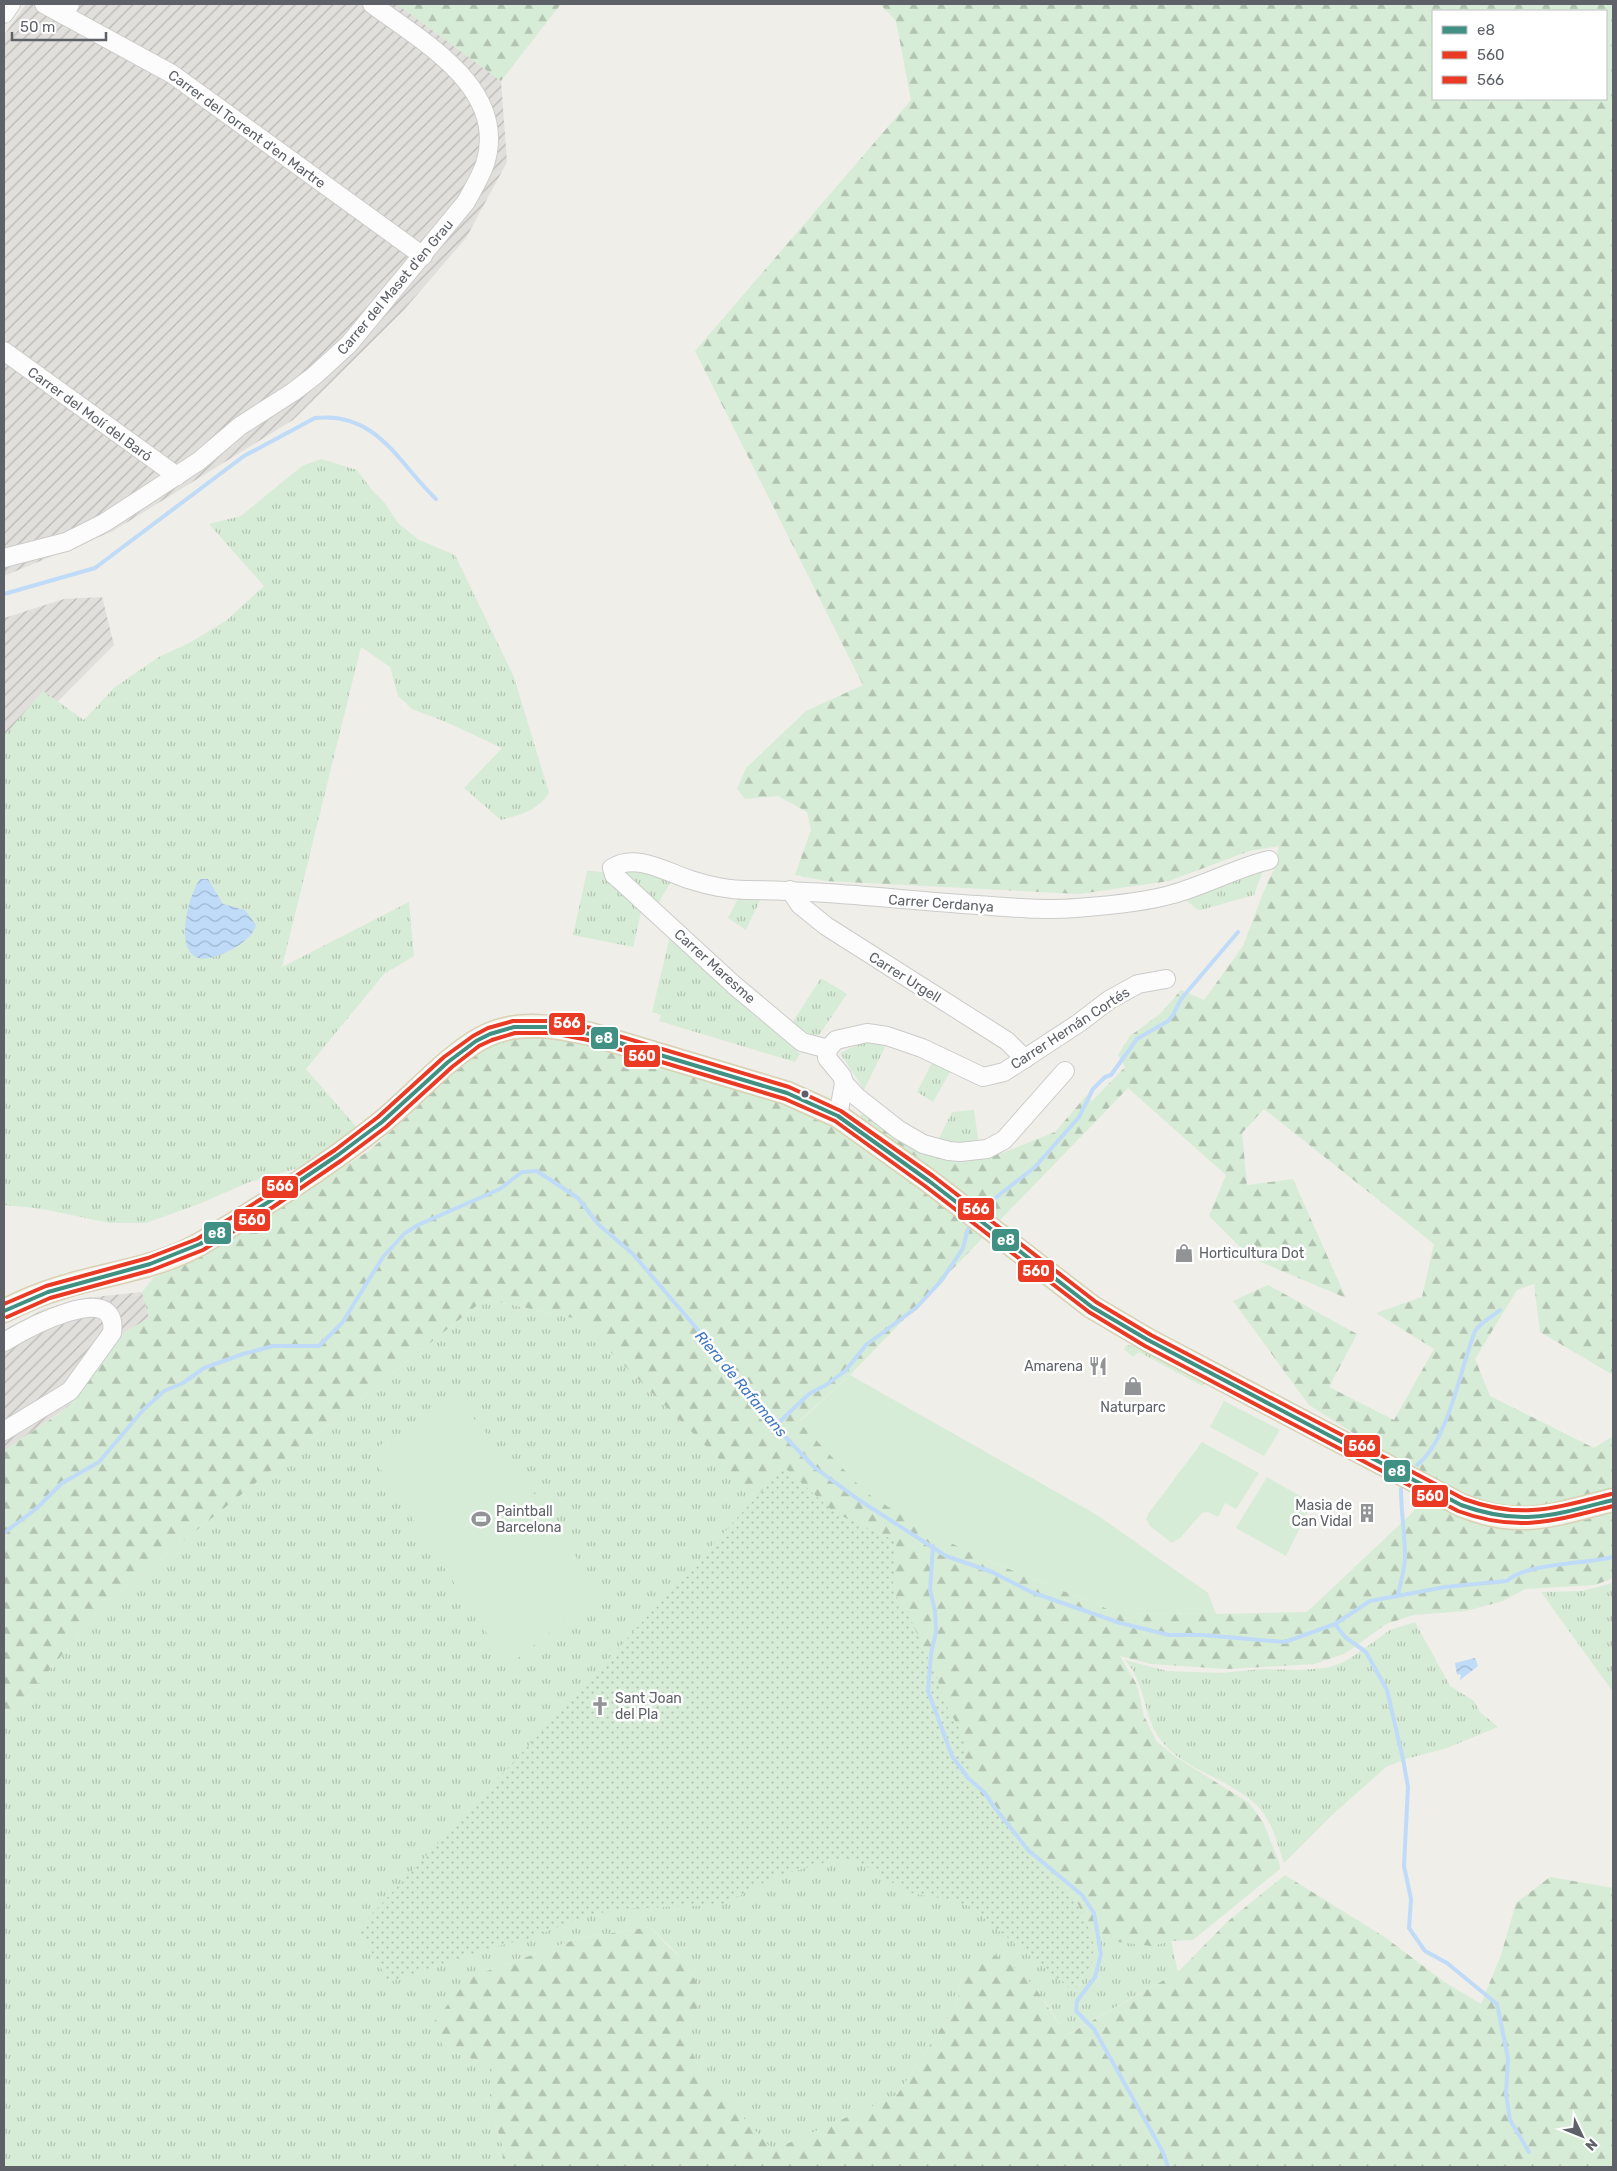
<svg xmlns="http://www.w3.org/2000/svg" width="1617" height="2171" font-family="Rubik,sans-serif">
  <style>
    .industrial { fill: url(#industrial-furrows) }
    .grass { fill: url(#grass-tufts) }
    .forest { fill: url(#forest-firs); fill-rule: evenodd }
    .park { fill: url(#park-dots) }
    .garden { fill: #d7ecd6 }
    .water { fill: url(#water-waves) }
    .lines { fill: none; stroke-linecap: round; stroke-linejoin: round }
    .stream { stroke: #bfdbf8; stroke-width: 4 }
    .minor-casing { stroke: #cbcbca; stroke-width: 20 }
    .major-casing { stroke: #d8d1b6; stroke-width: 25 }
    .minor { stroke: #fdfcfc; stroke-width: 18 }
    .major { stroke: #f4f3e9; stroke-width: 22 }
    .bus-1-casing { stroke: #fff; stroke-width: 8 }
    .bus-2-casing { stroke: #fff; stroke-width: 8 }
    .bus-3-casing { stroke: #fff; stroke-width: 8 }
    .bus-1 { stroke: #409183; stroke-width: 4 }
    .bus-2 { stroke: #ea3a24; stroke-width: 4 }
    .bus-3 { stroke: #ea3a24; stroke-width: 4 }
    .bus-dot { fill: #5e6268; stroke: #fff; stroke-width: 2 }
    .labels { text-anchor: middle; stroke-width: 5; stroke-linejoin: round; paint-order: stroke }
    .street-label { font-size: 14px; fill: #5e6268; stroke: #fff }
    .poi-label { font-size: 14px; fill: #5e6268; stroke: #fff; text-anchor: start }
    .water-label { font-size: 15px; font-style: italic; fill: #4076c3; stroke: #fff }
    .line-badge { stroke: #fff; stroke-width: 2 }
    .badge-label { font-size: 14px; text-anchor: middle; font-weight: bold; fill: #fff }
  </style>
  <defs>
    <pattern id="industrial-furrows" width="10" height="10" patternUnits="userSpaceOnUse" patternTransform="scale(1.25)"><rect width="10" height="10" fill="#e0dfdb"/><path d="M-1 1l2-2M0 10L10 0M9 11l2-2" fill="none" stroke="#b9b8b5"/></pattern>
    <pattern id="grass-tufts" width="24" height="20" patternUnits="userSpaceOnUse" patternTransform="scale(1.25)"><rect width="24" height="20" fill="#d7ecd6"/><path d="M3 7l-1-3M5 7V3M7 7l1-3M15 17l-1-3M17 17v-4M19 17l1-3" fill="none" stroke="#b2c3b1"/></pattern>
    <pattern id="forest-firs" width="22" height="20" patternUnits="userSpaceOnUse" patternTransform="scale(1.25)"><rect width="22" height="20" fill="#d7ecd6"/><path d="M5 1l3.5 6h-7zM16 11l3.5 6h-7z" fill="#b2c3b1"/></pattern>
    <pattern id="park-dots" width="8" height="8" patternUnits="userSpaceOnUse" patternTransform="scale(1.25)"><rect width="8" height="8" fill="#d7ecd6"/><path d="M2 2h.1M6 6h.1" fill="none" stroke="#b2c3b1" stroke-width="1.8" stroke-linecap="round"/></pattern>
    <pattern id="water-waves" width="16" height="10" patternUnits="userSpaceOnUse" patternTransform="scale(1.25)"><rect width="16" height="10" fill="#bfdbf8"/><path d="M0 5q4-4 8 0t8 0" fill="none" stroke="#9eb5cd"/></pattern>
  </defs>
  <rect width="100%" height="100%" fill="#efeee9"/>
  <g class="industrial">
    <path d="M 26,4 L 397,4 L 501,81 L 507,162 L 466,238 L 403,311 L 293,420 L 113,531 L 4,576 L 4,35 Z"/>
    <path d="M 102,597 L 114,645 L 4,756 L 4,618 L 64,599 Z"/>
    <path d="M 142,1292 L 149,1318 L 120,1335 L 69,1406 L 4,1451 L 4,1330 L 44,1309 L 85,1298 Z"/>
  </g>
  <g class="grass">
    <path d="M 321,459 L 357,470 L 372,490 L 384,502 L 398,523 L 419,540 L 455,555 L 514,677 L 549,793 C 539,810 520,815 501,820 L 464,788 L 502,748 L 446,722 L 412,709 L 398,696 L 390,667 L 361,647 L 282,967 L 409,902 L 414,956 L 384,974 L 306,1069 L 359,1130 L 308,1165 L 247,1183 L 199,1204 L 146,1223 L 109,1223 L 43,1209 L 4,1205 L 4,736 L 43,691 L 84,720 L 115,687 L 159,657 L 191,642 L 227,620 L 264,586 L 209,524 L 241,516 L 302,466 Z"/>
    <path d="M 1264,867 L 1254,895 L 1201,910 L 1198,910 L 1182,897 Z"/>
    <path d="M 629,870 L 673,878 L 658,904 L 625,875 Z"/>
    <path d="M 587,871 L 602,872 L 642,908 L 633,947 L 573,935 Z"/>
    <path d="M 763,894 L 746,930 L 728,918 L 740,895 Z"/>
    <path d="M 670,936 L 800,1054 L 795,1062 L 659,1021 L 661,1015 L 652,1012 Z"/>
    <path d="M 821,978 L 847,994 L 819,1035 C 808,1035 801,1030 792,1023 Z"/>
    <path d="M 868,1040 L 887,1043 L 864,1090 L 840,1053 Z"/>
    <path d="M 933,1061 L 951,1070 L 933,1102 L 917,1092 Z"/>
    <path d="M 974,1110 L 979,1145 L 936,1144 L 952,1112 Z"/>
    <path d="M 485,1299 L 577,1319 L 718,1458 L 820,1564 L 1151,1946 L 1171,1941 L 1178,1972 L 1066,2035 L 1045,2001 L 962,1972 L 957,2004 L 897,2095 L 773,2151 L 702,2073 L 686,2039 L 703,1993 L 682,1958 L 650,1927 L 580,1938 L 470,1977 L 444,2049 L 490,2065 L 490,2105 L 502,2144 L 503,2167 L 4,2167 L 4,1726 L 101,1607 Z"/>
    <path d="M 1126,1345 L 1135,1346 L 1206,1382 L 1202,1386 L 1139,1352 L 1133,1357 L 1124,1349 Z"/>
    <path d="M 1613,1583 L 1613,1692 L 1541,1592 L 1582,1591 Z"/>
    <path d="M 1415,1622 L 1450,1686 L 1474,1701 L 1480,1712 L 1498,1727 L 1447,1748 L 1406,1759 L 1386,1767 L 1330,1817 L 1284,1863 C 1278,1847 1274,1828 1264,1814 C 1241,1781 1183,1772 1160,1739 C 1142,1714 1147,1685 1125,1660 L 1167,1671 L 1220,1673 L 1263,1669 L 1300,1670 L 1326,1668 L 1344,1662 L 1355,1655 L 1390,1630 Z"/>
  </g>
  <g class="forest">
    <path d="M 397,4 L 561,4 L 501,81 Z"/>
    <path d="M 880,4 L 1613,4 L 1613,1375 L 1540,1332 L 1534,1284 L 1517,1290 L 1475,1359 L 1490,1396 L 1594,1448 L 1613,1436 L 1613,1578 L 1595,1585 L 1525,1589 L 1503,1601 L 1466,1611 L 1414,1615 L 1386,1624 L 1346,1653 L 1315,1664 L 1227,1669 L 1151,1664 L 1120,1656 L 1137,1685 L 1144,1716 L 1157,1742 L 1176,1757 L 1249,1803 L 1263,1822 L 1279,1862 L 1280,1869 L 1193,1940 L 1171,1941 L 1151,1946 L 1078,1937 L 820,1564 L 718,1458 L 577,1319 L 485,1299 L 101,1607 L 4,1726 L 4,1451 L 67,1408 L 122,1334 L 149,1318 L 142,1292 L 154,1277 L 188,1263 L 369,1151 L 409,1115 L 440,1082 L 474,1054 L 507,1040 L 550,1035 L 736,1084 L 850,1123 L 865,1112 L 961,1158 L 1002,1153 L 1055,1132 L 1086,1096 L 1092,1101 L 1125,1067 L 1118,1055 L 1130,1036 L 1160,1014 L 1181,990 L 1204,1000 L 1243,946 L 1263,893 L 1274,869 L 1279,846 L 1249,851 L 1169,881 L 1079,894 L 826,881 L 795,875 L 811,830 L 807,812 L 778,796 L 745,799 L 737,789 L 746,768 L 806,711 L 863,685 L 695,351 L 911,100 L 896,21 ZM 1433,11 L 1606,11 L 1606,99 L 1433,99 ZM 1128,1088 L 1226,1175 L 1209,1216 L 1251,1258 L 1346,1298 L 1293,1179 L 1247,1185 L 1242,1133 L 1264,1109 L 1434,1244 L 1422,1297 L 1376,1313 L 1434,1349 L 1394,1420 L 1329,1387 L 1357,1334 L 1268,1285 L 1233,1301 L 1309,1405 L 1429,1481 L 1413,1512 L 1307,1612 L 1216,1614 L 1118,1613 L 987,1560 L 926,1531 L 799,1421 L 850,1375 Z"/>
    <path d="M 1285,1875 L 1386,1938 L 1443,1981 L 1481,2004 L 1501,1955 L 1516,1903 L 1550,1877 L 1613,1888 L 1613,2167 L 503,2167 L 502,2144 L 490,2105 L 490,2065 L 444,2049 L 433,2023 L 470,1977 L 580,1938 L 650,1927 L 670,1948 L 682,1958 L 703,1993 L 686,2039 L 702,2073 L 773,2150 L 897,2095 L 957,2004 L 962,1972 L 983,1950 C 996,1956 1009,1962 1020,1972 C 1040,1989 1051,2015 1067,2035 L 1178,1972 L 1227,1922 Z"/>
  </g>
  <path class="park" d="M 784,1467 L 835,1513 L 896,1541 L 896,1560 L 892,1589 L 910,1618 L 937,1678 L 944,1701 L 965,1739 L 964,1754 L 976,1789 L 1030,1846 L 1078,1904 L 1091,1934 L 1094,1947 L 1092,1963 L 1074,1992 L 969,1906 L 951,1900 L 910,1893 L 879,1875 L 854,1858 L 834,1860 L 774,1877 L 723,1905 L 621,1909 L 589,1915 L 530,1938 L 486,1949 L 389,1982 L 358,1929 L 545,1728 Z"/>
  <g class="garden">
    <path d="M 850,1375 L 1097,1515 L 1208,1593 L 1216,1614 L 1118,1613 L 987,1560 L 926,1531 L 865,1492 L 799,1422 Z"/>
    <path d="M 458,1400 L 510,1461 L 539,1500 L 582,1566 L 607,1587 L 508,1666 L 375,1461 L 375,1448 Z"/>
    <path d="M 1224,1401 L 1280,1430 L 1264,1456 L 1210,1427 Z"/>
    <path d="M 1202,1442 L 1259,1473 L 1236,1509 L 1225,1503 L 1218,1517 L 1208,1512 L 1202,1513 L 1180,1538 L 1172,1543 L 1150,1526 L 1146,1519 L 1149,1513 Z"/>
    <path d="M 1267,1477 L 1312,1503 L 1286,1556 L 1236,1528 Z"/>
  </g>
  <g class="water">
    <path d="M 200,879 L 208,879 L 223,904 L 245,910 L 256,925 C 254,941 213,963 198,958 C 174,949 189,894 200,879 Z"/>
    <path d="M 1475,1658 L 1478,1666 L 1460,1680 L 1461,1675 L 1458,1674 L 1457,1675 L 1455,1663 Z"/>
  </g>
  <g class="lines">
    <g class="stream">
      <path d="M 4,594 L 95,568 L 244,456 L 315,418 C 377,411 398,463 436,499"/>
      <path d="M 985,1206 L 1035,1167 L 1079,1117 L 1093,1089 L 1105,1077 L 1111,1075 L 1137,1039 L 1168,1021 L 1173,1015 L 1181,999 L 1238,932"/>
      <path d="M 775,1426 L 809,1394 L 826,1385 L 845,1371 L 866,1345 L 916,1308 L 941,1281 L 954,1262 L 963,1248 L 968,1229"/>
      <path d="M 1417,1465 C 1449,1440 1460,1369 1475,1331 C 1482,1321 1491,1318 1500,1310"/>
      <path d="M 4,1533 L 37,1508 L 62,1483 L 99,1462 L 143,1410 L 164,1391 L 183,1383 L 204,1368 L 243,1354 L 273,1346 L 319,1346 L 342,1323 L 383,1257 L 405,1233 L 418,1225 L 500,1189 L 522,1172 L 537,1171 L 578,1198 L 598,1224 L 633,1254 L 704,1337 L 775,1426 L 814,1467 L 859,1500 L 946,1556 L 992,1572 L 1031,1592 L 1120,1623 L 1169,1635 L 1203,1635 L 1285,1642 L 1335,1624 L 1370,1601 L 1445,1587 L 1507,1581 C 1526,1563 1586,1564 1613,1557"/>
      <path d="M 933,1546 L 930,1590 L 935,1611 L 936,1632 L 931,1654 L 928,1691 L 952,1756 L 968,1778 L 984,1792 L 995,1808 L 1028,1850 L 1082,1895 L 1094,1913 L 1101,1954 L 1095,1977 L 1077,2001 L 1076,2011 L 1094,2029 L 1163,2152 L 1168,2167"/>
      <path d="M 1398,1596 C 1400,1583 1405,1569 1405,1557 C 1405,1534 1401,1512 1401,1489"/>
      <path d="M 1335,1624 L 1345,1637 L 1366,1652 L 1387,1690 L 1403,1759 L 1408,1787 L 1404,1866 L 1411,1899 L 1409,1928 L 1425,1951 L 1447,1963 L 1497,2004 L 1508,2058 L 1506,2094 L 1510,2120 L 1529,2152"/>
    </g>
    <g class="minor-casing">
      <g id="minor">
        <path d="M 44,4 L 64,15 L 70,4"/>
        <path d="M 4,14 L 11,4"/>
        <path d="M 64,15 L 172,74 L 423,256"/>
        <path d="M 4,351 L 177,476"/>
        <path d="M 4,558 L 66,542 L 104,523 L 199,461 L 240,426 L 293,392 L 314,376 L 349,344 L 466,202 C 473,189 480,178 485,164 C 509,88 421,41 372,4"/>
        <path d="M 790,890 L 800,905 L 826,926 L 1007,1041 L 1025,1059"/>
        <path d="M 828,1049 L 802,1042 L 734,985 L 621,881 L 614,875 L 612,868 C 636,852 668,873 691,880 C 710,886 727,890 747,890 C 824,890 900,900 977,905 C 1009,907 1043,911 1076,908 C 1103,906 1147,902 1173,894 C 1206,885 1236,868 1269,860"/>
        <path d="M 1065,1071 L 1004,1140 L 987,1149 L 960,1152 L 949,1151 L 923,1144 L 899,1130 L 857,1097 L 844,1083 L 842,1076 L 827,1058 L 828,1049 L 836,1040 L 867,1033 L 887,1036 L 922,1048 L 983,1077 L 1004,1072 L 1079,1023 L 1109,1000 L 1138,984 L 1166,979"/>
        <path d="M 838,1116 L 844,1083"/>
        <path d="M 4,1342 C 24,1330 120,1277 112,1333 L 70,1391 L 4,1431"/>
      </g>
    </g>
    <g class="major-casing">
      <path id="major" d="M 4,1311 C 23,1301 43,1293 63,1287 C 108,1273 158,1268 200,1244 C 262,1207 325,1168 382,1122 C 413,1097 454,1049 490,1034 C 522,1020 557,1027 590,1034 L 787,1093 L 838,1116 L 929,1181 L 1092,1307 L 1148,1340 L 1461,1505 C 1519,1530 1556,1514 1613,1500"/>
    </g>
    <use href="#minor" class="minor"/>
    <use href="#major" class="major"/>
    <g class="bus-1-casing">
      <path id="bus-1" d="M 4,1311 L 48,1292 L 150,1264 L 200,1244 L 270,1201 L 338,1155 L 382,1122 L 448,1062 L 476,1041 L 490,1034 L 514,1027 L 552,1027 L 590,1034 L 787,1093 L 838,1116 L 929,1181 L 1092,1307 L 1148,1340 L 1461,1505 C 1521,1527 1554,1515 1613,1500"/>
    </g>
    <g class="bus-2-casing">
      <path id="bus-2" d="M 7,1317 L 50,1298 L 152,1270 L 203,1250 L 273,1207 L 342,1160 L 386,1127 L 452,1067 L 479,1046 L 492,1040 L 515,1033 L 552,1033 L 588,1040 L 785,1099 L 835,1121 L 925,1186 L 1089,1312 L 1145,1346 L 1458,1511 C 1517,1533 1554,1521 1613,1506"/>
    </g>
    <g class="bus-3-casing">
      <path id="bus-3" d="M 4,1304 L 46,1286 L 148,1258 L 197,1239 L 266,1196 L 335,1150 L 378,1117 L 444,1057 L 473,1036 L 488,1028 L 513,1021 L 553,1021 L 592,1028 L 789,1087 L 841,1111 L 933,1176 L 1096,1302 L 1151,1335 L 1464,1499 C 1521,1520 1555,1508 1611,1494"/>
    </g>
    <use href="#bus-1" class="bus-1"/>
    <use href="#bus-2" class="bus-2"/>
    <use href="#bus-3" class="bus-3"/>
  </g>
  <defs>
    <g id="shop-bare" transform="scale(1.5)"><path d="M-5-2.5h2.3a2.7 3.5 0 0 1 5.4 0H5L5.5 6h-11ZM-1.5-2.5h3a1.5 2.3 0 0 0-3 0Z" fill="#919395" stroke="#fff" stroke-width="2.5" paint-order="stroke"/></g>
    <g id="restaurant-bare" transform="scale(1.5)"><path d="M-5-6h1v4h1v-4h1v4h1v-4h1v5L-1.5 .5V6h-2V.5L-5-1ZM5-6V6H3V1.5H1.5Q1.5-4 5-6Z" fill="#919395" stroke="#fff" stroke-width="2.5" paint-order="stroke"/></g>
    <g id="building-bare" transform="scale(1.5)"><path d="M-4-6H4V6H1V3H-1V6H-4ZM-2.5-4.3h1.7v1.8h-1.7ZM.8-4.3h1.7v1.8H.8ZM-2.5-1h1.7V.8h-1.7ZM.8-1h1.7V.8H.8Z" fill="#919395" stroke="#fff" stroke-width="2.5" paint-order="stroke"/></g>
    <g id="stadium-bare" transform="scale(1.5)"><path d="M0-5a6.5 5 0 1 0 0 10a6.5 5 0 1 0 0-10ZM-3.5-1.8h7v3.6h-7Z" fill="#919395" stroke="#fff" stroke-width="2.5" paint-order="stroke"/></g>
    <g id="church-bare" transform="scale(1.5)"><path d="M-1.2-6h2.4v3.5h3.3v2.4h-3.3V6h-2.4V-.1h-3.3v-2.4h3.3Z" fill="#919395" stroke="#fff" stroke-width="2.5" paint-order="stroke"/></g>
  </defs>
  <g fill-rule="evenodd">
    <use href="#shop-bare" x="1184" y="1253"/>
    <use href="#restaurant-bare" x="1098" y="1366"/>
    <use href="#shop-bare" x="1133" y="1386"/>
    <use href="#building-bare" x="1367" y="1513"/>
    <use href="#stadium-bare" x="481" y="1519"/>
    <use href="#church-bare" x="600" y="1706"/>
  </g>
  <circle class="bus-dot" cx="805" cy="1094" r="4.5"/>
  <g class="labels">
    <g class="street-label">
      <text transform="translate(247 129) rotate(36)" y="5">Carrer del Torrent d'en Martre</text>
      <text transform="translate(395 287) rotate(-50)" y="5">Carrer del Maset d'en Grau</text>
      <text transform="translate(90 414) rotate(36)" y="5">Carrer del Molí del Baró</text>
      <text transform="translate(941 903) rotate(4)" y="5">Carrer Cerdanya</text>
      <text transform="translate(715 966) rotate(42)" y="5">Carrer Maresme</text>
      <text transform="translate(905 977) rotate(32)" y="5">Carrer Urgell</text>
      <text transform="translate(1070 1028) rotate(-33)" y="5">Carrer Hernán Cortés</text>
    </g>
    <g class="poi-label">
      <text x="1199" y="1258">Horticultura Dot</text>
      <text x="1083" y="1371" text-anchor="end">Amarena</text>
      <text x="1133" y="1412" text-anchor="middle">Naturparc</text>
      <text x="1352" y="1510" text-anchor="end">Masia de<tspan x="1352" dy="16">Can Vidal</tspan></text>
      <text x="496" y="1516">Paintball<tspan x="496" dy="16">Barcelona</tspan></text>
      <text x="615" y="1703">Sant Joan<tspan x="615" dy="16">del Pla</tspan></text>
    </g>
    <g class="water-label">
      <text transform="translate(741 1384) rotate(50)" y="5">Riera de Rafamans</text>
    </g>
  </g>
  <g class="line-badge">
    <rect x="548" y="1012" width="38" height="24" rx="5" fill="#ea3a24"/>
    <rect x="590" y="1026" width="29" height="24" rx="5" fill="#409183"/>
    <rect x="623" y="1044" width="38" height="24" rx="5" fill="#ea3a24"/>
    <rect x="261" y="1175" width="38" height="24" rx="5" fill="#ea3a24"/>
    <rect x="957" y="1197" width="38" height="24" rx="5" fill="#ea3a24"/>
    <rect x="233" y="1208" width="38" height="24" rx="5" fill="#ea3a24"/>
    <rect x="203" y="1221" width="29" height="24" rx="5" fill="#409183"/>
    <rect x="991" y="1228" width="29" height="24" rx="5" fill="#409183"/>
    <rect x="1017" y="1259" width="38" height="24" rx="5" fill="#ea3a24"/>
    <rect x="1343" y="1434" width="38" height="24" rx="5" fill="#ea3a24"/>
    <rect x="1383" y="1459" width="28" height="24" rx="5" fill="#409183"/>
    <rect x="1411" y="1484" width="38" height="24" rx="5" fill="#ea3a24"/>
  </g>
  <g class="badge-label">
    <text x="567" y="1028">566</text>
    <text x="604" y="1043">e8</text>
    <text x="642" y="1061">560</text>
    <text x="280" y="1191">566</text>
    <text x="976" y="1214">566</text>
    <text x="252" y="1225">560</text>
    <text x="217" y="1238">e8</text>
    <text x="1006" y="1245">e8</text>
    <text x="1036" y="1276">560</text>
    <text x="1362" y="1451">566</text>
    <text x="1397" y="1476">e8</text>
    <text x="1430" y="1501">560</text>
  </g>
  <rect width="1617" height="2171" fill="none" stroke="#5e6268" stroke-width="10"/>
  <rect x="1432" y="10" width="175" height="90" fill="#ffffff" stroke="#bfc0c3"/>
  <rect x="1442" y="26" width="25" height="8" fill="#409183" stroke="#bfc0c3"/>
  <text x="1477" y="35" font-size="15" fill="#5e6268">e8</text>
  <rect x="1442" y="51" width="25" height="8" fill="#ea3a24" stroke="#bfc0c3"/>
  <text x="1477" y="60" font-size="15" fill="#5e6268">560</text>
  <rect x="1442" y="76" width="25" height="8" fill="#ea3a24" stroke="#bfc0c3"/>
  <text x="1477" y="85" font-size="15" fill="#5e6268">566</text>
  <g transform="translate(1582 2136) rotate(133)" stroke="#ffffff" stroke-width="4" paint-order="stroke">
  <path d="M0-4L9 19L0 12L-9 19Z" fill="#5e6268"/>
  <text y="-8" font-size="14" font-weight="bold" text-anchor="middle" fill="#5e6268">N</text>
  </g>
  <path d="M12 32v8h94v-8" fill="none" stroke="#5e6268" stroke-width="2.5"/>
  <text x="20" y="32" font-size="15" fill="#5e6268" stroke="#ffffff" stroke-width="4" paint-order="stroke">50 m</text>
</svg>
